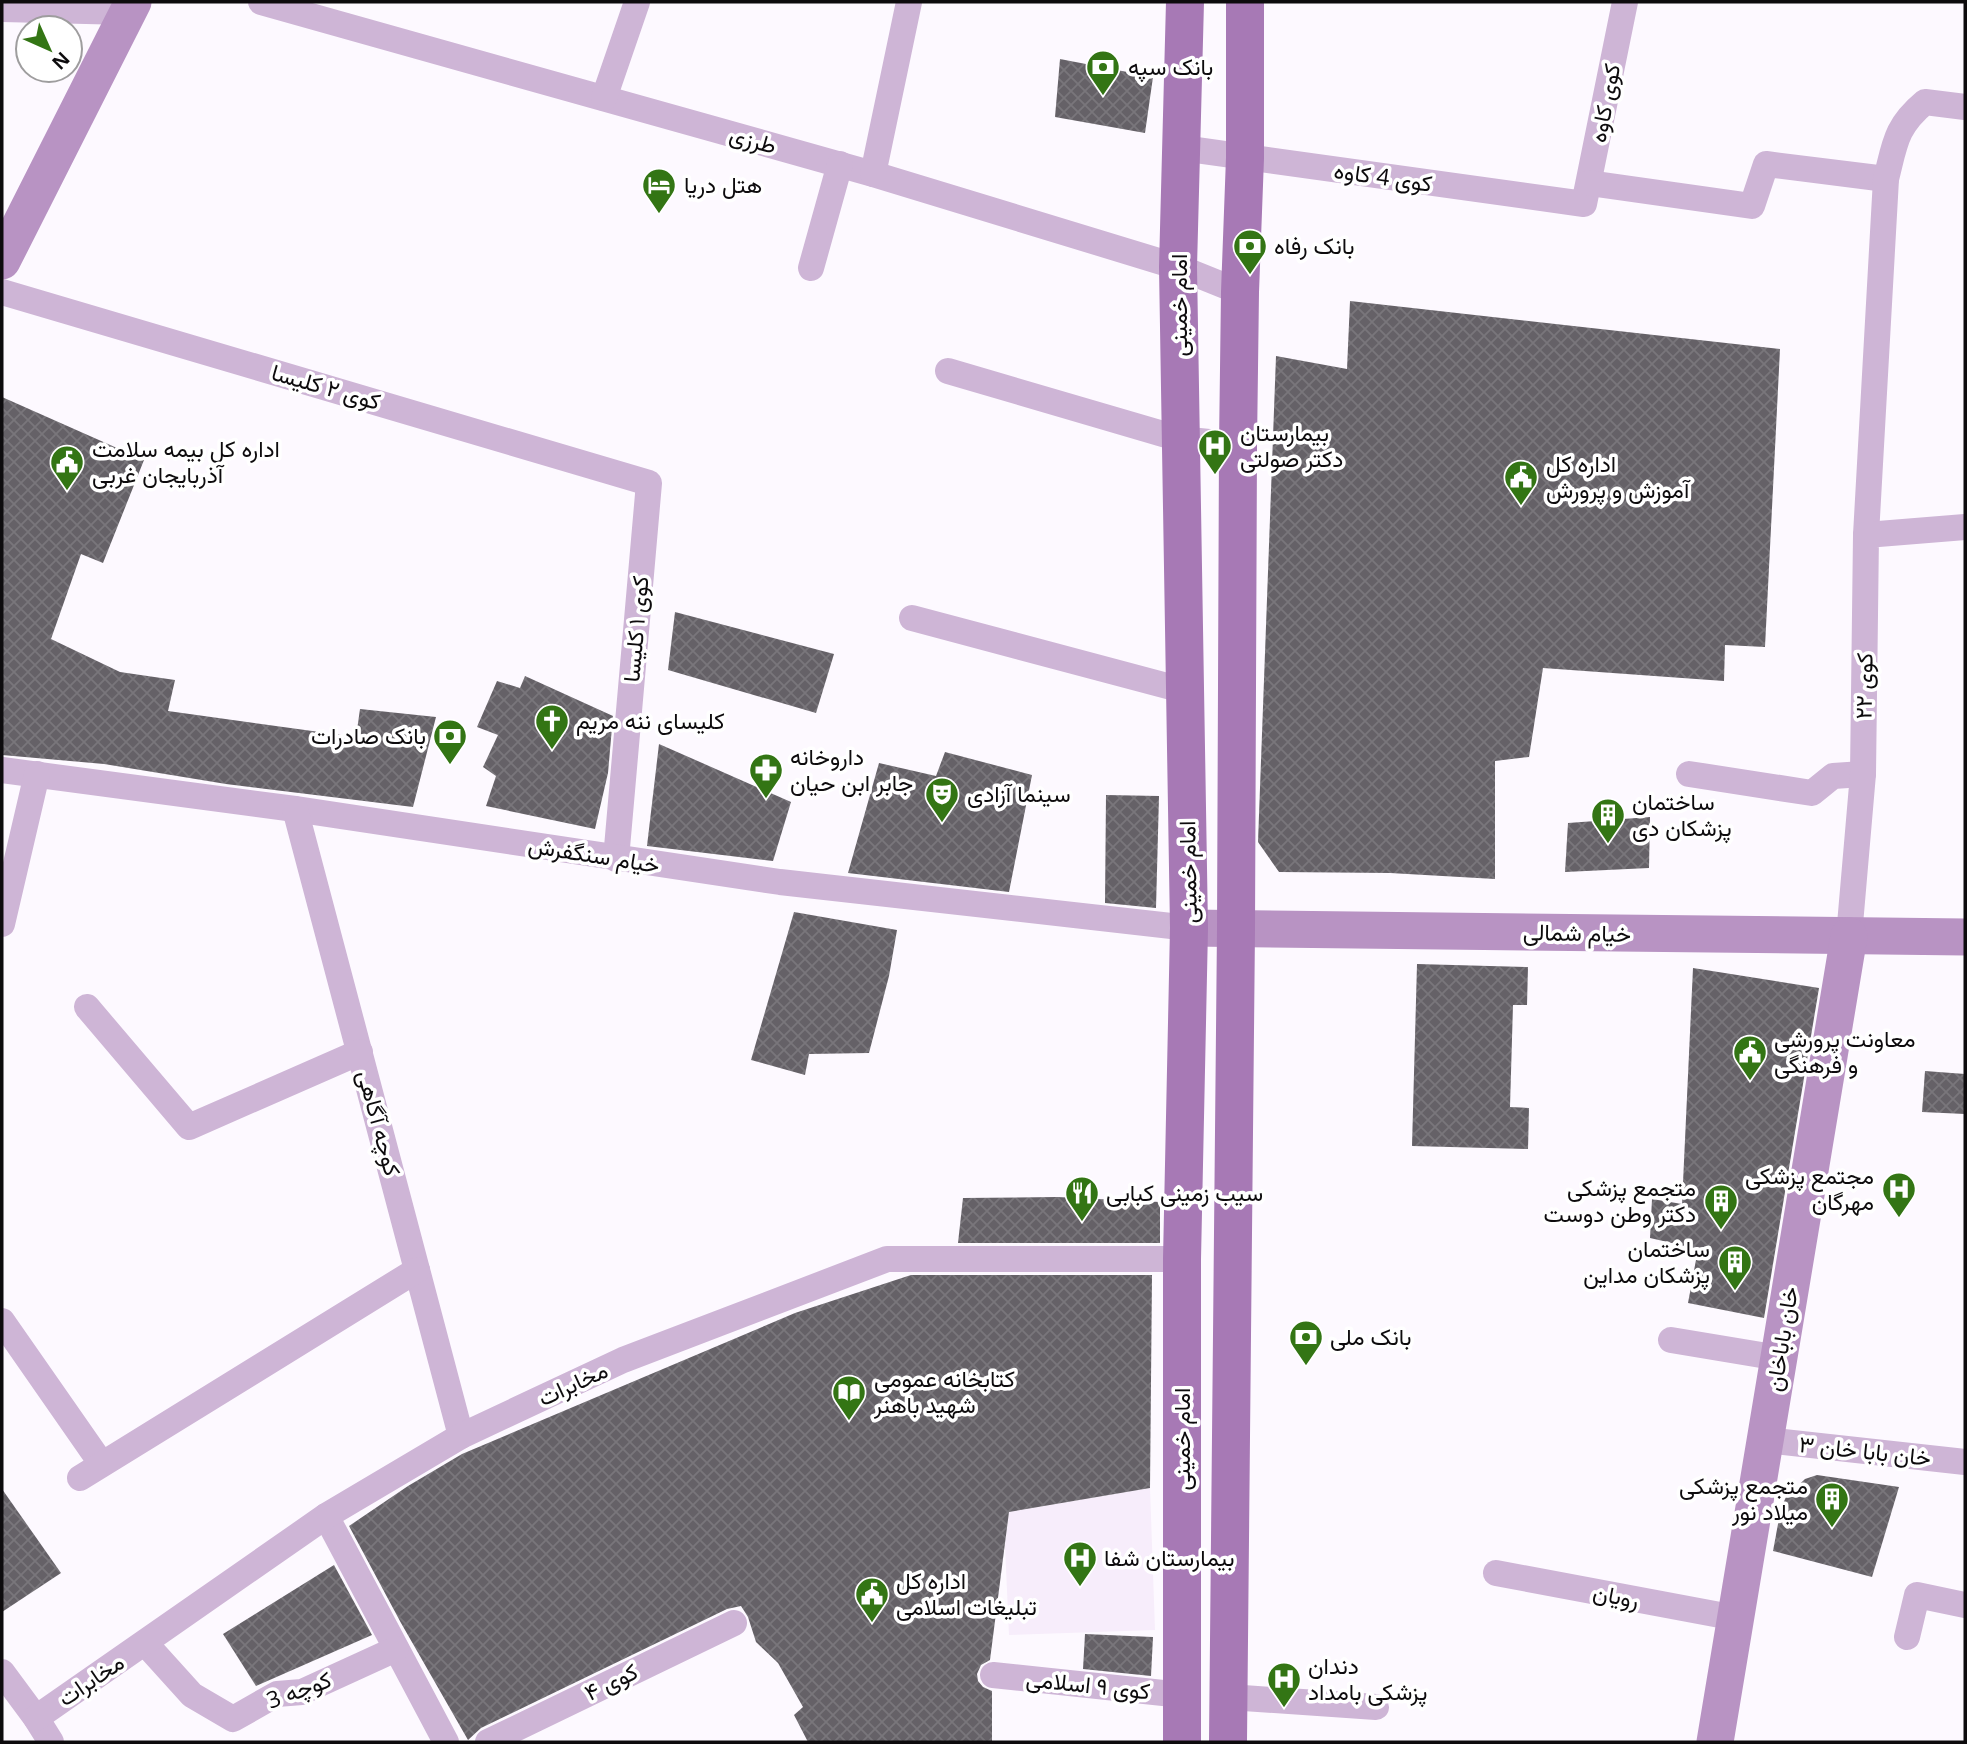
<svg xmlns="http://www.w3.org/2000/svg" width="1967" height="1744" font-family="'Open Sans',Vazirmatn,sans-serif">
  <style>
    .built { fill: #f7edfb }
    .building { fill: url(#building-cross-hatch) }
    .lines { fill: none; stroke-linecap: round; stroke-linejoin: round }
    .street { stroke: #ceb5d6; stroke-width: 26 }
    .secondary { stroke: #b893c3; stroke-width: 37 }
    .primary { stroke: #a779b5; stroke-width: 38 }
    .labels { text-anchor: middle; stroke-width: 7; stroke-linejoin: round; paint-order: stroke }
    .poi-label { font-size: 23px; fill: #0d0b0d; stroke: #fff; text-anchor: start }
    .street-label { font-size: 23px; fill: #0d0b0d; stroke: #fff }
  </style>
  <defs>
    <pattern id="building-cross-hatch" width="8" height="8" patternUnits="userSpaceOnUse" patternTransform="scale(1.75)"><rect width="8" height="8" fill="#656167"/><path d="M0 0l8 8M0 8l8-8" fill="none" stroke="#79767b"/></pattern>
  </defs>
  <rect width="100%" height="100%" fill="#fdf9ff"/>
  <path class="built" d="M 1150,1488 L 1155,1630 L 1009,1635 L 1005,1546 L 1009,1512 Z"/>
  <g class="building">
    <path d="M 1060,59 L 1153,77 L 1145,133 L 1055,117 Z"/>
    <path d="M 1350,301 L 1780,349 L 1765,647 L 1725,645 L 1724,681 L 1543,668 L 1529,757 L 1495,761 L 1495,879 L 1390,873 L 1279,872 L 1258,842 L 1276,356 L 1347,369 Z"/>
    <path d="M 2,397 L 144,460 L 103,563 L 81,554 L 51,639 L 120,672 L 175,680 L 168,711 L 356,737 L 360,709 L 436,717 L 413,807 L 226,784 L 104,764 L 2,755 Z"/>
    <path d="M 675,612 L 834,654 L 816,713 L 668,670 Z"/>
    <path d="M 525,676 L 613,716 L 608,773 L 595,829 L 486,806 L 496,776 L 483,767 L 498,735 L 477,727 L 497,681 L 520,688 Z"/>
    <path d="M 659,744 L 791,802 L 773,861 L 647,846 Z"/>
    <path d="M 945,752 L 1032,775 L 1009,892 L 848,873 L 879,763 L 936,776 Z"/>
    <path d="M 1106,795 L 1159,796 L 1156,908 L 1105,903 Z"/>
    <path d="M 1650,817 L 1649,868 L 1565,872 L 1568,823 Z"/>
    <path d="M 794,912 L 897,930 L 889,976 L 869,1053 L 809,1054 L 805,1075 L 751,1060 Z"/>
    <path d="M 1417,964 L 1528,967 L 1527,1005 L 1513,1005 L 1510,1107 L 1529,1108 L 1528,1149 L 1412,1146 Z"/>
    <path d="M 1693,968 L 1819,988 L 1764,1318 L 1688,1303 L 1698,1249 L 1650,1238 L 1652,1199 L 1682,1204 Z"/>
    <path d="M 1925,1071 L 1965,1074 L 1965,1114 L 1922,1112 Z"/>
    <path d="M 1057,1197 L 1160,1202 L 1160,1243 L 958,1243 L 963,1198 Z"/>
    <path d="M 911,1275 L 1152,1275 L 1150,1488 L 1009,1512 L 990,1660 L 981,1665 L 977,1674 L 978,1681 L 983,1687 L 992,1691 L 992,1742 L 808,1742 L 794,1715 L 803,1707 L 778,1663 L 756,1642 L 748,1617 L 741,1606 L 727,1609 L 481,1728 L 468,1740 L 401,1623 L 349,1526 L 408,1486 L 462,1454 L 795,1313 Z"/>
    <path d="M 1817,1475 L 1899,1487 L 1872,1577 L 1773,1551 L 1781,1508 L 1786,1497 L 1805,1479 Z"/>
    <path d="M 2,1489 L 61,1573 L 2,1612 Z"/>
    <path d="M 334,1565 L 372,1635 L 256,1686 L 223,1634 Z"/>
    <path d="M 1085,1634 L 1153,1637 L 1151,1676 L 1083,1669 Z"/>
  </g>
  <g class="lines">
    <g class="street">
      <path d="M 261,2 L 873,174 L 1178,267 L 1240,292"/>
      <path d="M 2,9 L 128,12"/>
      <path d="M 604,98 L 637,2"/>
      <path d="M 1182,148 L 1584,204 L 1625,2"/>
      <path d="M 873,174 L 909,2"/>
      <path d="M 1589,183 L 1752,206 L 1766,164 L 1886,179"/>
      <path d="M 811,268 L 840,164"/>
      <path d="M 2,292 L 649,483 L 616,859"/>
      <path d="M 948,371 L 1180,439 L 1238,445"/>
      <path d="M 1866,535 L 1886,179 C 1895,144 1895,127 1925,102 L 1965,107"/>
      <path d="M 912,618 L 1186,691"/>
      <path d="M 2,770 L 295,809 L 780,882 L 1189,928"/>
      <path d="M 1689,774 L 1812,793 L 1833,776 L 1863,774"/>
      <path d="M 295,809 L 461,1436"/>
      <path d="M 2,924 L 37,774"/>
      <path d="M 1849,936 L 1863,774 L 1866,535 L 1965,527"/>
      <path d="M 87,1007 L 189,1127 L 360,1052"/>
      <path d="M 2,1321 L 101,1463"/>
      <path d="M 1671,1340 L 1779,1358"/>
      <path d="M 1765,1440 L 1965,1462"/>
      <path d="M 80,1478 L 417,1270"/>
      <path d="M 326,1516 L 446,1742"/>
      <path d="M 1496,1573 L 1736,1618"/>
      <path d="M 1907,1637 L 1917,1595 L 1965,1605"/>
      <path d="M 145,1643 L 192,1695 L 233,1719 L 277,1694 L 302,1692 L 396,1649"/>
      <path d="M 2,1672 L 36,1718 L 51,1742"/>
      <path d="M 993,1675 L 1182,1695"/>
      <path d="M 1229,1697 L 1376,1707"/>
      <path d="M 36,1718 L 326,1516 L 461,1436 L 623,1360 L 887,1259 L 1182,1259"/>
      <path d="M 488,1742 L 734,1623"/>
    </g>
    <g class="secondary">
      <path d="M 2,261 L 133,2"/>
      <path d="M 1189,928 L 1965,937"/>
      <path d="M 1715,1742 L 1849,936"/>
    </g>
    <g class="primary">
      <path d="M 1182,1742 L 1182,1259 L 1189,928 L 1178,267 L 1185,2"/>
      <path d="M 1228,1742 L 1236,929 L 1238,445 L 1240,292 L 1245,158 L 1245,2"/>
    </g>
  </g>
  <defs>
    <g id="bank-pin" transform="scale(1.75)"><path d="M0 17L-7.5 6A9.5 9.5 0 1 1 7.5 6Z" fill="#337514" stroke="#fff"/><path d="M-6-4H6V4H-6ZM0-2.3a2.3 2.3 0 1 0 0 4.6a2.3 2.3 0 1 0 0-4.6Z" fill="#fff"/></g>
    <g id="hotel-pin" transform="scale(1.75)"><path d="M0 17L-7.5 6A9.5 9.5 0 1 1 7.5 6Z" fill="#337514" stroke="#fff"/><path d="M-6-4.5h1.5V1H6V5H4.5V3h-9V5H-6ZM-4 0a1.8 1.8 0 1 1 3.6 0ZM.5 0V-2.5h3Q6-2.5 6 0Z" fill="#fff"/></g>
    <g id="hospital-pin" transform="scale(1.75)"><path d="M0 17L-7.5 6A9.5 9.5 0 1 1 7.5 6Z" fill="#337514" stroke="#fff"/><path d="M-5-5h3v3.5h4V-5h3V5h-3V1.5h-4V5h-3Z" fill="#fff"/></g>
    <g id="civic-pin" transform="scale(1.75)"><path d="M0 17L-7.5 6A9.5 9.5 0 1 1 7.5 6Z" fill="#337514" stroke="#fff"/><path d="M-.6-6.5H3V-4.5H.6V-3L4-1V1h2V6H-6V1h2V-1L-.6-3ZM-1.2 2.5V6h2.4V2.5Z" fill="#fff"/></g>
    <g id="church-pin" transform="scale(1.75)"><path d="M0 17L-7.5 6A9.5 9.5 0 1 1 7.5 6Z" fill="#337514" stroke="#fff"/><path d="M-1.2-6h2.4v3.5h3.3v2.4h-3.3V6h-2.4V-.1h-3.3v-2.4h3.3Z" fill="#fff"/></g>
    <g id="pharmacy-pin" transform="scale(1.75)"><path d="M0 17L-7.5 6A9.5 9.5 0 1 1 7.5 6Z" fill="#337514" stroke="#fff"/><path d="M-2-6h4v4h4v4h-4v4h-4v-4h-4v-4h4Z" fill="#fff"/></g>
    <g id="theatre-pin" transform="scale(1.75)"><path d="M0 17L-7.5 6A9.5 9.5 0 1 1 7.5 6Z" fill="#337514" stroke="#fff"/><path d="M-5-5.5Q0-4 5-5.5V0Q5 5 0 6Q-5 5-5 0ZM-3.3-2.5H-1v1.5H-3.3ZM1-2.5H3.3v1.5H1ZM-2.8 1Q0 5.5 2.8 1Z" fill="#fff"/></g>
    <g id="building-pin" transform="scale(1.75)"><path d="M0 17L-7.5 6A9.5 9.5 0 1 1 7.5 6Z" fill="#337514" stroke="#fff"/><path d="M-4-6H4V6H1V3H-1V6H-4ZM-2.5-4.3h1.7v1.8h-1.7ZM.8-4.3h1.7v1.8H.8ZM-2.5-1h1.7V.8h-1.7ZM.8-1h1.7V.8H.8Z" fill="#fff"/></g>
    <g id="restaurant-pin" transform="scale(1.75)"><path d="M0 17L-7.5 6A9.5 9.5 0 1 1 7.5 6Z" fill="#337514" stroke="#fff"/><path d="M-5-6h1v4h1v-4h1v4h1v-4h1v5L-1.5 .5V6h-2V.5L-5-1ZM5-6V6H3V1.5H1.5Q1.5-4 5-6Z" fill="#fff"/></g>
    <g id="library-pin" transform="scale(1.75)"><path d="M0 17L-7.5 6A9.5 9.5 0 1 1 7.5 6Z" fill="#337514" stroke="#fff"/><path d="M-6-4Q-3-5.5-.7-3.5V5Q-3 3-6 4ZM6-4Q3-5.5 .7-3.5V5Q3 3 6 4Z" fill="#fff"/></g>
  </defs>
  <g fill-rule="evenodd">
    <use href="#bank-pin" x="1103" y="67"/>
    <use href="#hotel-pin" x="659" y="185"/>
    <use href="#bank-pin" x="1250" y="246"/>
    <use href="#hospital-pin" x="1215" y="446"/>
    <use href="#civic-pin" x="67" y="462"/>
    <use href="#civic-pin" x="1521" y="477"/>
    <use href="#church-pin" x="552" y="721"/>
    <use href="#bank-pin" x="450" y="736"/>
    <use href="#pharmacy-pin" x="766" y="770"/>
    <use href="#theatre-pin" x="942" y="794"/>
    <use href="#building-pin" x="1608" y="815"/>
    <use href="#civic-pin" x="1750" y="1052"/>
    <use href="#hospital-pin" x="1899" y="1189"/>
    <use href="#restaurant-pin" x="1082" y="1193"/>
    <use href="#building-pin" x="1721" y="1201"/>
    <use href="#building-pin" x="1735" y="1262"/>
    <use href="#bank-pin" x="1306" y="1337"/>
    <use href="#library-pin" x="849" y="1392"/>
    <use href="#building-pin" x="1832" y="1499"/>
    <use href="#hospital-pin" x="1080" y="1558"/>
    <use href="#civic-pin" x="872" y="1594"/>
    <use href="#hospital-pin" x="1284" y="1679"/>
  </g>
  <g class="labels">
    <g class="poi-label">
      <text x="1128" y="75">بانک سپه</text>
      <text x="684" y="193">هتل دریا</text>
      <text x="1274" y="254">بانک رفاه</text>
      <text x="1240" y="441">بیمارستان<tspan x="1240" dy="26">دکتر صولتی</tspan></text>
      <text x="92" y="457">اداره کل بیمه سلامت<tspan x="92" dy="26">آذربایجان غربی</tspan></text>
      <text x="1546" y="472">اداره کل<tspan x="1546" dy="26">آموزش و پرورش</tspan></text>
      <text x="576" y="729">کلیسای ننه مریم</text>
      <text x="426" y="744" text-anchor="end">بانک صادرات</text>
      <text x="790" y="765">داروخانه<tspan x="790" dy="26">جابر ابن حیان</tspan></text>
      <text x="967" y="802">سینما آزادی</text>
      <text x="1632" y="810">ساختمان<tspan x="1632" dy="26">پزشکان دی</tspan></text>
      <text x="1774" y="1047">معاونت پرورشی<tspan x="1774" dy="26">و فرهنگی</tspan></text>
      <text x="1874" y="1184" text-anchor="end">مجتمع پزشکی<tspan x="1874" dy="26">مهرگان</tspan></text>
      <text x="1696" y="1196" text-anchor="end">متجمع پزشکی<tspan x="1696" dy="26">دکتر وطن دوست</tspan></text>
      <text x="1106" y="1201">سیب زمینی کبابی</text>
      <text x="1710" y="1257" text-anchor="end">ساختمان<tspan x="1710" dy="26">پزشکان مداین</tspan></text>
      <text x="1330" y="1345">بانک ملی</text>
      <text x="874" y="1387">کتابخانه عمومی<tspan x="874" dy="26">شهید باهنر</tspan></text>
      <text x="1808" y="1494" text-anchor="end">متجمع پزشکی<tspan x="1808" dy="26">میلاد نور</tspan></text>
      <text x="1104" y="1566">بیمارستان شفا</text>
      <text x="896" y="1589">اداره کل<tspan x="896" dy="26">تبلیغات اسلامی</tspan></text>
      <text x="1308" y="1674">دندان‌<tspan x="1308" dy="26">پزشکی بامداد</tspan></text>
    </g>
    <g class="street-label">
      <text transform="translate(1605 103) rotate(-79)" y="8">کوی کاوه</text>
      <text transform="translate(753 140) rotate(16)" y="8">طرزی</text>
      <text transform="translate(1383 177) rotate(8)" y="8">کوی 4 کاوه</text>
      <text transform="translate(1179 305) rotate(-90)" y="8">امام خمینی</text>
      <text transform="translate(326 387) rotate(16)" y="8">کوی ۲ کلیسا</text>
      <text transform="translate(636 629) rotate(-85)" y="8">کوی ۱ کلیسا</text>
      <text transform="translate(1864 686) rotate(-89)" y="8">کوی ۲۲</text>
      <text transform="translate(594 855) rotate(9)" y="8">خیام سنگفرش</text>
      <text transform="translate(1188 872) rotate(-91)" y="8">امام خمینی</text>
      <text transform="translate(1577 933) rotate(1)" y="8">خیام شمالی</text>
      <text transform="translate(379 1123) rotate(75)" y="8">کوچه آگاهی</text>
      <text transform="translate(1782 1339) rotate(-81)" y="8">خان باباخان</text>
      <text transform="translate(573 1384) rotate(-25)" y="8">مخابرات</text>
      <text transform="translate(1182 1439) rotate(-90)" y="8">امام خمینی</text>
      <text transform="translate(1865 1451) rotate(6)" y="8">خان بابا خان ۳</text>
      <text transform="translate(1616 1596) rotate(11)" y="8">رویان</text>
      <text transform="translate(91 1680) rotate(-34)" y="8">مخابرات</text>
      <text transform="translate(611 1682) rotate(-26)" y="8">کوی ۴</text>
      <text transform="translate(1088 1685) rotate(6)" y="8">کوی ۹ اسلامی</text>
      <text transform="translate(299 1690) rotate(-20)" y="8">کوچه 3</text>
    </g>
  </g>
  <rect width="1967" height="1744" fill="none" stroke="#0d0b0d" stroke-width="7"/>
  <g transform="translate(49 49) rotate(135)"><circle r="33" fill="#ffffff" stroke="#9e9d9e" stroke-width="2"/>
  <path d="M0-5L12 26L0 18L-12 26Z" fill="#337514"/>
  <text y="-10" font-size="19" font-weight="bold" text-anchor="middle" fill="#0d0b0d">N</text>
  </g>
</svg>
